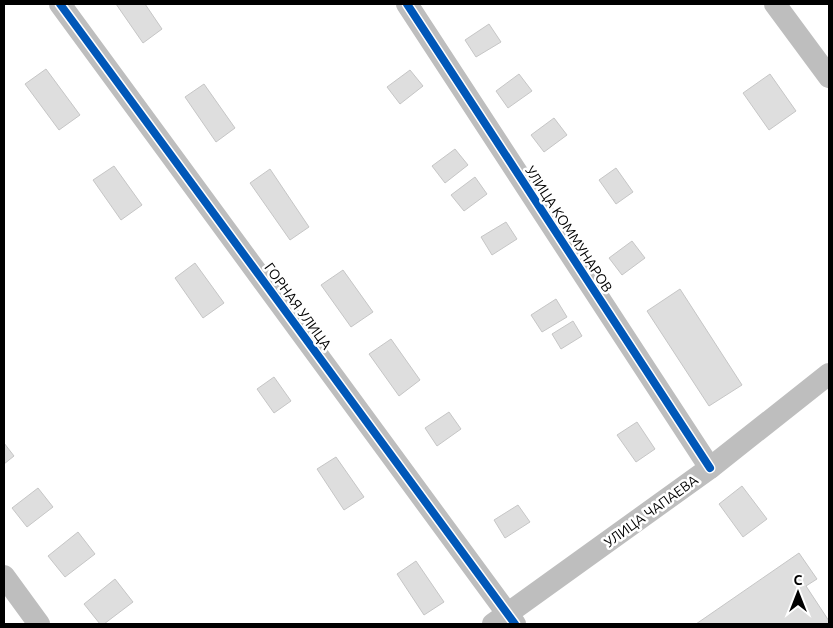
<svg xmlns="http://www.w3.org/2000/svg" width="833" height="628" font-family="Ubuntu,sans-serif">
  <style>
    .building { fill: #dedede; stroke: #c6c6c6 }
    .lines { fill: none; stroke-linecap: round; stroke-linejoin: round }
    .minor { stroke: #bebebe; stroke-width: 22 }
    .cycleway-casing { stroke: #fff; stroke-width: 11 }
    .cycleway { stroke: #0057b8; stroke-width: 8 }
    .labels { text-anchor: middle; stroke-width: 5; stroke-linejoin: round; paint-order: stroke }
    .street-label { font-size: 14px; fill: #000; stroke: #fff }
  </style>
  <rect width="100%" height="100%" fill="#fff"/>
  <g class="building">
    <path d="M 116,4 L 145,4 L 162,29 L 143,43 Z"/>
    <path d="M 489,24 L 501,42 L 476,57 L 465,40 Z"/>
    <path d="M 46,69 L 80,115 L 59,130 L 25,84 Z"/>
    <path d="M 410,70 L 423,86 L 400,104 L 387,87 Z"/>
    <path d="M 519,74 L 532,91 L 508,108 L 496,91 Z"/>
    <path d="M 770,74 L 796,111 L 769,130 L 743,93 Z"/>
    <path d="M 204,84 L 235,128 L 216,142 L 185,97 Z"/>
    <path d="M 554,118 L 567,135 L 544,152 L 531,135 Z"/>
    <path d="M 455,149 L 468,165 L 445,183 L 432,166 Z"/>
    <path d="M 114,166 L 142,205 L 121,220 L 93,180 Z"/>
    <path d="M 616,168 L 633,192 L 616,204 L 599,180 Z"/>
    <path d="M 270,169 L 309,227 L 290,240 L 250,183 Z"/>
    <path d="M 475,177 L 487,194 L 464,211 L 451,195 Z"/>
    <path d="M 506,222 L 517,239 L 492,255 L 481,237 Z"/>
    <path d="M 632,241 L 645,258 L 622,275 L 609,258 Z"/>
    <path d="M 195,263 L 224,303 L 203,318 L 175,278 Z"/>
    <path d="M 343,270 L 373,312 L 351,327 L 321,285 Z"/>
    <path d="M 680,289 L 742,385 L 709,406 L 647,311 Z"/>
    <path d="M 556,299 L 567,317 L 542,332 L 531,315 Z"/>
    <path d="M 573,321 L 582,336 L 561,349 L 552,334 Z"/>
    <path d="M 391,339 L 420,380 L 399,396 L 369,354 Z"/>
    <path d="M 274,377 L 291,401 L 274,413 L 257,389 Z"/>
    <path d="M 449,412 L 461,429 L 437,446 L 425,428 Z"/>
    <path d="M 637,422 L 655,449 L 636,462 L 617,435 Z"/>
    <path d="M 4,443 L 14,456 L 4,464 Z"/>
    <path d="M 336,457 L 364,497 L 344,510 L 317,469 Z"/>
    <path d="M 742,486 L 767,519 L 743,537 L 719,504 Z"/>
    <path d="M 38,488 L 53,507 L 27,527 L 12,508 Z"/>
    <path d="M 518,505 L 530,522 L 505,538 L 494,520 Z"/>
    <path d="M 78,532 L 95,554 L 65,577 L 48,556 Z"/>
    <path d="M 799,553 L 817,579 L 806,586 L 829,621 L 829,624 L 696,624 Z"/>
    <path d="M 416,561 L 444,602 L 424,615 L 397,574 Z"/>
    <path d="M 115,579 L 133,602 L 104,624 L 100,624 L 84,604 Z"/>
  </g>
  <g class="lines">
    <g class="minor">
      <path d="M 60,4 L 515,624"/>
      <path d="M 407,4 L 710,468"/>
      <path d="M 775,4 L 829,77"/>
      <path d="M 4,576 L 39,624"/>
      <path d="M 493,624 L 710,468 L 829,374"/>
    </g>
    <g class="cycleway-casing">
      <g id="cycleway">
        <path d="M 60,4 L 515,624"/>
        <path d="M 407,4 L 710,468"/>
      </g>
    </g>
    <use href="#cycleway" class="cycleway"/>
  </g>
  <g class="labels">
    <g class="street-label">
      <text transform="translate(569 229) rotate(57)" y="5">УЛИЦА КОММУНАРОВ</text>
      <text transform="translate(298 306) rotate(54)" y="5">ГОРНАЯ УЛИЦА</text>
      <text transform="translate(651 511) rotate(-36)" y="5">УЛИЦА ЧАПАЕВА</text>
    </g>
  </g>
  <rect width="833" height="628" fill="none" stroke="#000000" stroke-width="10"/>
  <g transform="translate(798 593)" stroke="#ffffff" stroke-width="4" paint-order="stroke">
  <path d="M0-4L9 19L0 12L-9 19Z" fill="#000000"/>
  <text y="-8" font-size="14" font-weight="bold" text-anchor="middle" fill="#000000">С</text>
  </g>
</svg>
